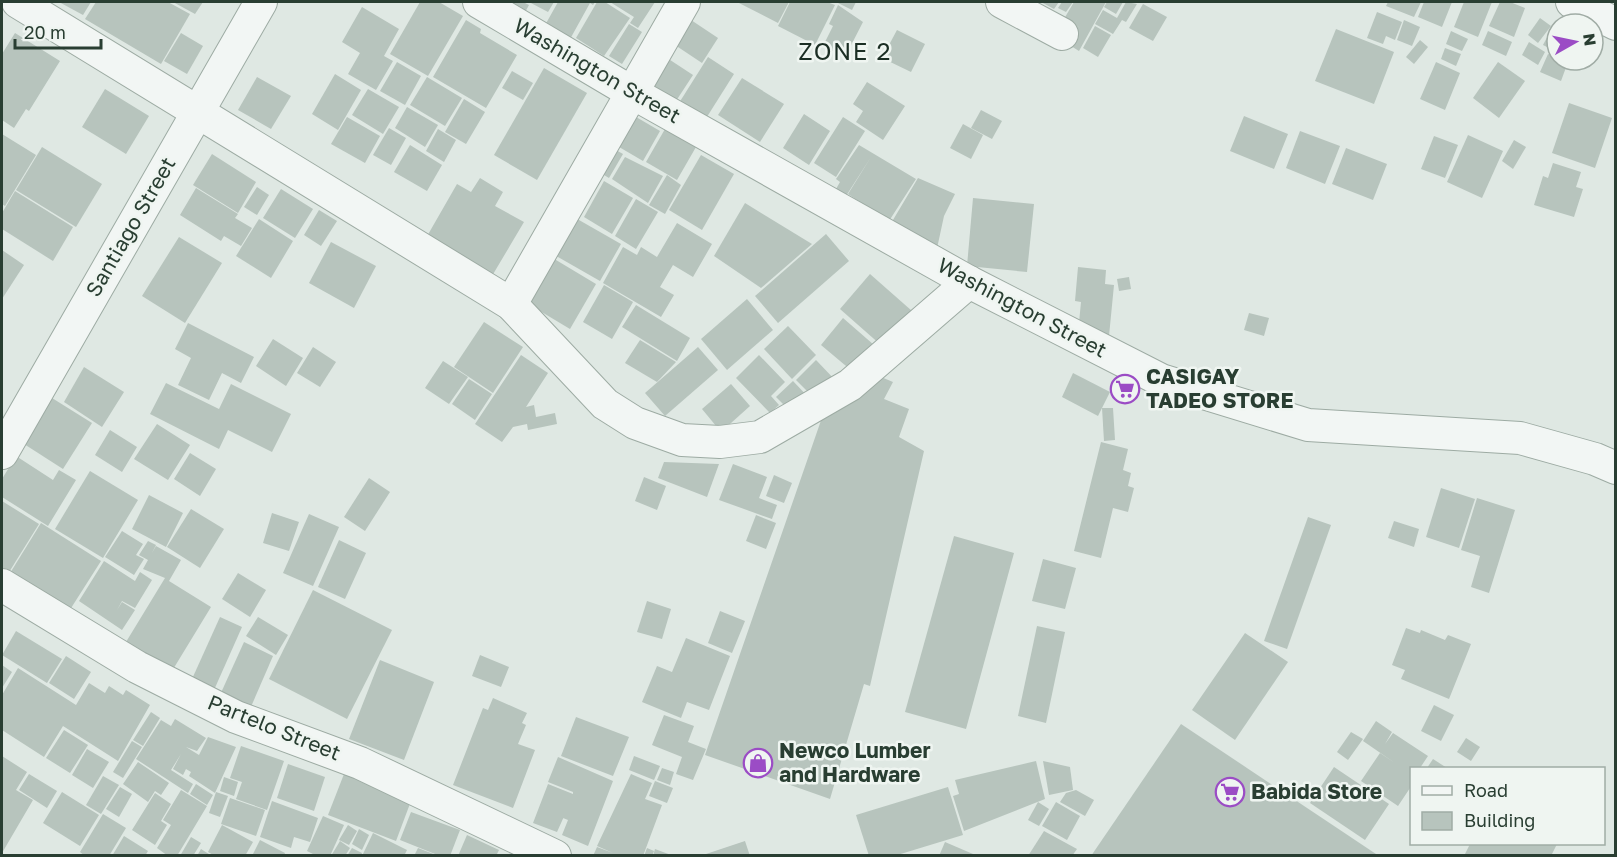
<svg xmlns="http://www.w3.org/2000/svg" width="1617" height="857" font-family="'Golos Text',sans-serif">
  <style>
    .building { fill: #b7c4bd }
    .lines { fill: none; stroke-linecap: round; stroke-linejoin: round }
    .minor-casing { stroke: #9daba3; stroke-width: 34 }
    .minor { stroke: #f2f6f4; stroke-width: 32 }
    .labels { text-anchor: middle; stroke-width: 5; stroke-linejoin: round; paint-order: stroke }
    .street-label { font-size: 21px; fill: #293e32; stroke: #eff5f1 }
    .poi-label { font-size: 21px; font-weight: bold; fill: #293e32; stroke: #eff5f1; text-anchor: start }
    .quarter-label { font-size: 24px; letter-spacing: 1.5px; fill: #1b2e24; stroke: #eff5f1 }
  </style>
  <rect width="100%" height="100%" fill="#dfe8e3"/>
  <g class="building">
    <path d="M 59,2 L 91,2 L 83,15 Z"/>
    <path d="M 96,2 L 168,2 L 190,14 L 161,64 L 85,19 Z"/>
    <path d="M 173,2 L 203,2 L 195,14 Z"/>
    <path d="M 420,2 L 439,2 L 463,16 L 428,76 L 390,54 Z"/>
    <path d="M 512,2 L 523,2 L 529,5 L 523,16 L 508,7 Z"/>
    <path d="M 529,2 L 554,2 L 548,12 Z"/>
    <path d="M 558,2 L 595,2 L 593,5 L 590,3 L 569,41 L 544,27 Z"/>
    <path d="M 597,2 L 605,2 L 630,18 L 604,56 L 576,38 Z"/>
    <path d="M 610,2 L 655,2 L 638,28 L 630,23 L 634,17 Z"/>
    <path d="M 737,2 L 789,2 L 778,23 Z"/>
    <path d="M 790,2 L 827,2 L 835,5 L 815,45 L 778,26 Z"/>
    <path d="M 836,2 L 856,2 L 852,10 Z"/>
    <path d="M 1041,2 L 1059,2 L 1054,9 Z"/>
    <path d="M 1062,2 L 1073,2 L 1066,12 L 1058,8 Z"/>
    <path d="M 1074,2 L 1106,2 L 1079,51 L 1063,41 L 1073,24 L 1081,28 L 1064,19 Z"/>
    <path d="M 1107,2 L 1123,2 L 1116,14 L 1104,7 Z"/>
    <path d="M 1126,2 L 1137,4 L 1126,22 L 1122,20 L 1113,34 L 1095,24 L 1103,10 L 1117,18 Z"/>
    <path d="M 1388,2 L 1421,2 L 1414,17 L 1386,6 Z"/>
    <path d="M 1424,2 L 1452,2 L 1442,27 L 1418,17 Z"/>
    <path d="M 1464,2 L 1492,2 L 1478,37 L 1454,27 Z"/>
    <path d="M 1500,2 L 1510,2 L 1525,8 L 1514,37 L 1489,26 Z"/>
    <path d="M 1143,4 L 1167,17 L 1153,41 L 1129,28 Z"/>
    <path d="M 838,5 L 863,22 L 845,57 L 823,46 L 833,26 L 829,24 Z"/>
    <path d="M 362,7 L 399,29 L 384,56 L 393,61 L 376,90 L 348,74 L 360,53 L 342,42 Z"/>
    <path d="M 1377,12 L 1402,22 L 1395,40 L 1386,36 L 1383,44 L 1367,38 Z"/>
    <path d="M 685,16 L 718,38 L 702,63 L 669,41 Z"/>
    <path d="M 1540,18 L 1551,26 L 1538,43 L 1528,35 Z"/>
    <path d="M 466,20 L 481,29 L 480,33 L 517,55 L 486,108 L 433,77 Z"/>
    <path d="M 1404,20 L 1420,27 L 1412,46 L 1397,40 Z"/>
    <path d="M 629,24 L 642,32 L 622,64 L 609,56 Z"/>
    <path d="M 1095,26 L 1111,35 L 1098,57 L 1083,48 Z"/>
    <path d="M 1553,26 L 1557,28 L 1557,52 L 1543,45 Z"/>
    <path d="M 1336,29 L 1394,52 L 1374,104 L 1315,81 Z"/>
    <path d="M 897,30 L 925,44 L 911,72 L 882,58 Z"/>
    <path d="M 1451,31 L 1468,39 L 1462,51 L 1446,44 Z"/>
    <path d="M 1488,31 L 1512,42 L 1506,56 L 1482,45 Z"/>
    <path d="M 15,33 L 60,61 L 29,111 L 26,109 L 14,128 L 2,120 L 2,54 Z"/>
    <path d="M 181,33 L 203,46 L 187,74 L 164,61 Z"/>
    <path d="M 1420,40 L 1428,47 L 1414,64 L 1406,57 Z"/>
    <path d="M 1529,42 L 1545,52 L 1538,65 L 1522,55 Z"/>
    <path d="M 1445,48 L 1461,54 L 1456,66 L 1441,59 Z"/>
    <path d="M 661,54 L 693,75 L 676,101 L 644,81 Z"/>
    <path d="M 1548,54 L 1557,57 L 1557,60 L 1568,62 L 1561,81 L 1540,72 Z"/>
    <path d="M 708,57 L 734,74 L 705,120 L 679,103 Z"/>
    <path d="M 397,62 L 421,76 L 405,105 L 380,91 Z"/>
    <path d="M 1436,62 L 1460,73 L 1445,110 L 1420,99 Z"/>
    <path d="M 1498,62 L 1525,81 L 1499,118 L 1473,98 Z"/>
    <path d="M 544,68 L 587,93 L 537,180 L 494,155 Z"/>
    <path d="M 512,71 L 533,83 L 523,100 L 502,88 Z"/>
    <path d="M 335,74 L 361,90 L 338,130 L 312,114 Z"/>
    <path d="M 257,77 L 291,96 L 271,129 L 238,110 Z"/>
    <path d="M 427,77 L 462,98 L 445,126 L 410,105 Z"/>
    <path d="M 742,78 L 784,104 L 760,142 L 718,115 Z"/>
    <path d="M 867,82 L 905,106 L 883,140 L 856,122 L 863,111 L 853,104 Z"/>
    <path d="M 105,89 L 149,116 L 126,154 L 82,127 Z"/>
    <path d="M 368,89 L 399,107 L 383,134 L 352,115 Z"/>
    <path d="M 464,99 L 485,112 L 466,144 L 445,132 Z"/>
    <path d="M 1569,103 L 1612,118 L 1595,168 L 1552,153 Z"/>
    <path d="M 407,107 L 438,125 L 425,147 L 395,128 Z"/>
    <path d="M 981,110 L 1002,121 L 992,139 L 971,128 Z"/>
    <path d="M 631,114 L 660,131 L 643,161 L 614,144 Z"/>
    <path d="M 804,114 L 830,131 L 809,165 L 783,148 Z"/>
    <path d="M 1244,116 L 1288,134 L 1274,169 L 1230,151 Z"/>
    <path d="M 347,117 L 380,136 L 365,163 L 331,144 Z"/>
    <path d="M 843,117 L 865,131 L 836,177 L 814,163 Z"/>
    <path d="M 963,124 L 983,135 L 971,159 L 950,148 Z"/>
    <path d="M 389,128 L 406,138 L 391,165 L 373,155 Z"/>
    <path d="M 438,129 L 456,140 L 444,162 L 426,151 Z"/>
    <path d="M 665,129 L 696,147 L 677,180 L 646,162 Z"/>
    <path d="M 1300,131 L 1340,146 L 1325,184 L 1286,168 Z"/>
    <path d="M 2,134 L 36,155 L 5,206 L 2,204 Z"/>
    <path d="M 1468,135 L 1503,151 L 1482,198 L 1447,182 Z"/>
    <path d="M 1434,136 L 1458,145 L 1445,178 L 1421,169 Z"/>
    <path d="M 1514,140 L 1526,147 L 1513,169 L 1502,161 Z"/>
    <path d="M 410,145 L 442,165 L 427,191 L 394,172 Z"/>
    <path d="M 607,145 L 623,154 L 609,178 L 594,169 Z"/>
    <path d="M 859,145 L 916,179 L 889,221 L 848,194 L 871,157 L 846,196 L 836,189 L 840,182 L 836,179 Z"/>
    <path d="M 42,147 L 102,184 L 76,227 L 16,190 Z"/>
    <path d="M 1346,148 L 1387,164 L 1373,200 L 1332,184 Z"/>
    <path d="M 212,154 L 256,182 L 238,213 L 193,185 Z"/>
    <path d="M 701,155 L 734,174 L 702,230 L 669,210 Z"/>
    <path d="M 625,157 L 663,176 L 648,203 L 612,179 Z"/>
    <path d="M 1553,163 L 1581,172 L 1576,187 L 1583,189 L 1574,217 L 1534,205 L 1543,176 L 1548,178 Z"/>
    <path d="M 667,175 L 681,185 L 665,214 L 649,205 Z"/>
    <path d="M 480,178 L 503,192 L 495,206 L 524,222 L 492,276 L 426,238 L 457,184 L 471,192 Z"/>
    <path d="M 918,178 L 955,194 L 944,216 L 936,253 L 890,225 Z"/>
    <path d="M 604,181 L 633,198 L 612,234 L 584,217 Z"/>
    <path d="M 257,187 L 269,195 L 257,215 L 244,207 Z"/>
    <path d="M 196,188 L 238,214 L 235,218 L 252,228 L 241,246 L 224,236 L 221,241 L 180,215 Z"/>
    <path d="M 281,189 L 313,209 L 295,238 L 263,218 Z"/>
    <path d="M 15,191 L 73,227 L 53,261 L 2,229 L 2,213 Z"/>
    <path d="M 973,198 L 1034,204 L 1027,272 L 967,266 Z"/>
    <path d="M 636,199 L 658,212 L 636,249 L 615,236 Z"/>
    <path d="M 745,203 L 812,244 L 761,288 L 714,256 Z"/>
    <path d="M 319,210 L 337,221 L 321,246 L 304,235 Z"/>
    <path d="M 572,216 L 621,244 L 600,281 L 551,253 Z"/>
    <path d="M 259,219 L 293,241 L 271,278 L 236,256 Z"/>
    <path d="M 677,223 L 712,244 L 693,277 L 673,265 L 660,287 L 674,295 L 661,317 L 603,283 L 623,247 L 637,255 L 641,247 L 657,257 Z"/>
    <path d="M 826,234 L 849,261 L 778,323 L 755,296 Z"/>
    <path d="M 179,237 L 222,263 L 185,323 L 142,296 Z"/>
    <path d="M 331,242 L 376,266 L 354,308 L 309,283 Z"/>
    <path d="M 2,250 L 24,265 L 2,299 Z"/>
    <path d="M 551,257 L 596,284 L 570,329 L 525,302 Z"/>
    <path d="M 1078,267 L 1106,270 L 1105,284 L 1114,285 L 1109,336 L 1078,333 L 1081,302 L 1075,301 Z"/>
    <path d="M 870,274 L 912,311 L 882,346 L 840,309 Z"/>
    <path d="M 1129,277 L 1131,289 L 1119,291 L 1117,279 Z"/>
    <path d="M 604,285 L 633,302 L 612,339 L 583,322 Z"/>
    <path d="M 747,299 L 773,330 L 727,370 L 701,339 Z"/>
    <path d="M 636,305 L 690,338 L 677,361 L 622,327 Z"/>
    <path d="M 1249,313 L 1269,318 L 1264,336 L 1244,330 Z"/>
    <path d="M 843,318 L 874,345 L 852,371 L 821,345 Z"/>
    <path d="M 484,322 L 523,347 L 493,393 L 454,367 Z"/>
    <path d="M 188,323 L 254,357 L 241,383 L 222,373 L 209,400 L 178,385 L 191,358 L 175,349 Z"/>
    <path d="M 788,326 L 816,355 L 792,379 L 764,349 Z"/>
    <path d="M 273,339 L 303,358 L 286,386 L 256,366 Z"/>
    <path d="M 640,340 L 676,362 L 657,382 L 625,363 Z"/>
    <path d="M 313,347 L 336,362 L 320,387 L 297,373 Z"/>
    <path d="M 698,347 L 718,370 L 665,416 L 645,393 Z"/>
    <path d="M 521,355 L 548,373 L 526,407 L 534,405 L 536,417 L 555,413 L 557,424 L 528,430 L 527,424 L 513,427 L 502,442 L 475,424 Z"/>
    <path d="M 759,355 L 785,382 L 771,396 L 779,405 L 770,413 L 736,378 Z"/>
    <path d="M 816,360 L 837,382 L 817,401 L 796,380 Z"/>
    <path d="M 443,361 L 468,377 L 449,404 L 425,388 Z"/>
    <path d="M 84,367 L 124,392 L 102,427 L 64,402 Z"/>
    <path d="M 869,372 L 893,382 L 884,399 L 909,409 L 899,437 L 924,451 L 870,686 L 864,684 L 830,799 L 705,755 L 826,406 Z"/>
    <path d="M 1073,373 L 1110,392 L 1098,416 L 1062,397 Z"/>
    <path d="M 469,379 L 492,394 L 475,420 L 452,404 Z"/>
    <path d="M 793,381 L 810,399 L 794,415 L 776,397 Z"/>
    <path d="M 166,383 L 219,409 L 231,384 L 291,414 L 272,452 L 228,430 L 219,449 L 150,414 Z"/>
    <path d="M 731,384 L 750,406 L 721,432 L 702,409 Z"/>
    <path d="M 52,398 L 92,423 L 63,469 L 24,444 Z"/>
    <path d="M 1102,408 L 1113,408 L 1115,440 L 1104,441 Z"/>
    <path d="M 157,424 L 190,445 L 168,480 L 134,459 Z"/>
    <path d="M 110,430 L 137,447 L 122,472 L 95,455 Z"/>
    <path d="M 1101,442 L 1128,449 L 1123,470 L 1131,473 L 1128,486 L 1134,488 L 1128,512 L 1113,508 L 1101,558 L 1074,551 Z"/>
    <path d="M 190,453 L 216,469 L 200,496 L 174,479 Z"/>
    <path d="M 16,456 L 53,480 L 59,470 L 76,480 L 48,526 L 2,497 L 2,479 Z"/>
    <path d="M 664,462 L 719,464 L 707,497 L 658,478 Z"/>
    <path d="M 733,464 L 767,477 L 759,498 L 777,505 L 772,519 L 719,500 Z"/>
    <path d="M 90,471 L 138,500 L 103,558 L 55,529 Z"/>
    <path d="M 774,475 L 792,483 L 784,503 L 766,496 Z"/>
    <path d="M 644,477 L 666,486 L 657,510 L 635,501 Z"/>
    <path d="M 369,478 L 390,492 L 365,531 L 344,517 Z"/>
    <path d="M 1441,488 L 1475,499 L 1459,548 L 1426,537 Z"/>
    <path d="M 149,495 L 183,513 L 166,547 L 132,529 Z"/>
    <path d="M 1477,498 L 1515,510 L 1489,593 L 1471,587 L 1480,556 L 1461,550 Z"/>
    <path d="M 2,501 L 39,524 L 6,577 L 2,574 Z"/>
    <path d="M 191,509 L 224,529 L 200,568 L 167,547 Z"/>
    <path d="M 272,513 L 299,522 L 289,551 L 263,543 Z"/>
    <path d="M 309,514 L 339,527 L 313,586 L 283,573 Z"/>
    <path d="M 756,515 L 776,523 L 766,549 L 746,541 Z"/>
    <path d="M 1308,517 L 1331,525 L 1287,649 L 1264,641 Z"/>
    <path d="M 1394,521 L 1419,529 L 1414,547 L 1388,538 Z"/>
    <path d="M 41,523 L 101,561 L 66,616 L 7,578 Z"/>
    <path d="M 122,531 L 143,544 L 136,555 L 144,559 L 134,575 L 105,557 Z"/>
    <path d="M 954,536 L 1014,553 L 966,729 L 905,712 Z"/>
    <path d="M 339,540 L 366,553 L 345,599 L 318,587 Z"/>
    <path d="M 148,541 L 156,545 L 152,553 L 156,546 L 181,560 L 169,581 L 211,607 L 172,671 L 126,642 L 165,578 L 143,569 L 148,560 L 139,555 Z"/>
    <path d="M 1043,559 L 1076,568 L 1065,609 L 1032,601 Z"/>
    <path d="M 104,561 L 135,581 L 140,572 L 152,580 L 135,608 L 122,601 L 117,610 L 122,602 L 135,610 L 122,630 L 79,601 Z"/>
    <path d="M 238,573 L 266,590 L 250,617 L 222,599 Z"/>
    <path d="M 313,590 L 392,630 L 347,719 L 269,679 Z"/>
    <path d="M 647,601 L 671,609 L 662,639 L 637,632 Z"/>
    <path d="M 720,611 L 745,621 L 732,653 L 708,643 Z"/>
    <path d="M 220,617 L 242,627 L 214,690 L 192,679 Z"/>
    <path d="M 258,617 L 288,635 L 276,655 L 246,636 Z"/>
    <path d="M 1037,626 L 1065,632 L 1046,723 L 1018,716 Z"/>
    <path d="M 1406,628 L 1420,633 L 1421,630 L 1445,640 L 1448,635 L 1471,644 L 1449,699 L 1401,679 L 1405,670 L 1392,665 Z"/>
    <path d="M 16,631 L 62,659 L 47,683 L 2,655 Z"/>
    <path d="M 1245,633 L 1288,662 L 1235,740 L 1192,710 Z"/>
    <path d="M 686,638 L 730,656 L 709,710 L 687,702 L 681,718 L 642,702 L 657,666 L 672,672 Z"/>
    <path d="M 244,642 L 273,656 L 250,709 L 220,695 Z"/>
    <path d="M 480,655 L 509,667 L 501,687 L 472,676 Z"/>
    <path d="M 66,656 L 91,672 L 74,699 L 49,683 Z"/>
    <path d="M 380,660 L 434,682 L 404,760 L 349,739 Z"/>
    <path d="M 2,665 L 12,672 L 2,688 Z"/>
    <path d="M 18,668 L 76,705 L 89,683 L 105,693 L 109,686 L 123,695 L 126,690 L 150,705 L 118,761 L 63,726 L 44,757 L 2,730 L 2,695 Z"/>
    <path d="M 493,698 L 527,713 L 522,723 L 526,725 L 518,744 L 535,750 L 513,808 L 453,785 L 483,708 L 488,710 Z"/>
    <path d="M 1434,705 L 1454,715 L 1441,741 L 1421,731 Z"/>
    <path d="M 151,712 L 160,718 L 143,746 L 133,740 Z"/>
    <path d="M 664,715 L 694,726 L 688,742 L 706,749 L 693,780 L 676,774 L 682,757 L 652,745 Z"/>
    <path d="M 576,717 L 629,737 L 613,776 L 561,756 Z"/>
    <path d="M 175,719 L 206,738 L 197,751 L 186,747 L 199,755 L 208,737 L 236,747 L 215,793 L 189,776 L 191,772 L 186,769 L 183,775 L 173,769 L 181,754 L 171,770 L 193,784 L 188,793 L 136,759 L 161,720 L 171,726 Z"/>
    <path d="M 1376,721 L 1392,732 L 1385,744 L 1393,733 L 1428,756 L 1420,768 L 1412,768 L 1412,785 L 1398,806 L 1361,781 L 1380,753 L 1395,763 L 1363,741 Z"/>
    <path d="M 1181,724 L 1379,856 L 1091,856 Z"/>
    <path d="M 64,730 L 88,745 L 70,773 L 46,758 Z"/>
    <path d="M 1351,732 L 1363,739 L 1348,760 L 1337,752 Z"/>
    <path d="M 1466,738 L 1480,747 L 1471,761 L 1457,752 Z"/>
    <path d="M 132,741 L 142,747 L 123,778 L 113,772 Z"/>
    <path d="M 241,746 L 284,761 L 267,810 L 236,799 L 242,782 L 230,778 Z"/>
    <path d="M 87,749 L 109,762 L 93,788 L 72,775 Z"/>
    <path d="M 2,756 L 27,772 L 16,790 L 33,800 L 2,853 Z"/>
    <path d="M 634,756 L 660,766 L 654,780 L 629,770 Z"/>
    <path d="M 558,757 L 613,781 L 588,846 L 562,835 L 568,820 L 563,818 L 566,812 L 557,832 L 533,823 L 548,784 L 573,794 L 573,792 L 548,782 Z"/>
    <path d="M 1433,759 L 1447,768 L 1427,768 Z"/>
    <path d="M 1036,761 L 1045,799 L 964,831 L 953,796 L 959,794 L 955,780 Z"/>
    <path d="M 1043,761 L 1070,767 L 1073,790 L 1049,795 Z"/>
    <path d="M 138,762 L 169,783 L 161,795 L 155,791 L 148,802 L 123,784 Z"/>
    <path d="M 288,764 L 325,777 L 314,811 L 277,798 Z"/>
    <path d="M 1334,767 L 1389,804 L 1365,840 L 1310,803 Z"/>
    <path d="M 662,768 L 674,772 L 670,785 L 657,780 Z"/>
    <path d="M 29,774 L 57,791 L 47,808 L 19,790 Z"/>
    <path d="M 344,774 L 411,801 L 396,841 L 328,815 Z"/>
    <path d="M 631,774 L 652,783 L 645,799 L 662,805 L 643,856 L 593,856 L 597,847 L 613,853 L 597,846 Z"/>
    <path d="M 103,776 L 119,785 L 101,814 L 86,805 Z"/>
    <path d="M 224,777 L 238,782 L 234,796 L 220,791 Z"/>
    <path d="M 655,781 L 673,788 L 667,803 L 649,796 Z"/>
    <path d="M 196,784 L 213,795 L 207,805 L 190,794 Z"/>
    <path d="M 120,787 L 132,794 L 119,817 L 106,809 Z"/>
    <path d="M 948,787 L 963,835 L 894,856 L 869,856 L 856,815 Z"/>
    <path d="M 181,790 L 207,806 L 177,856 L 168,856 L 157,848 L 171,825 L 163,820 Z"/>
    <path d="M 1076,790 L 1094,800 L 1085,816 L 1060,802 L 1066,793 Z"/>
    <path d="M 62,792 L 99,815 L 80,846 L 43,823 Z"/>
    <path d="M 216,792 L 228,796 L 220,817 L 209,813 Z"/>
    <path d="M 155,793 L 171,804 L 161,821 L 167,825 L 155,845 L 132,830 Z"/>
    <path d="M 230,798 L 265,810 L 256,836 L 221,824 Z"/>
    <path d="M 272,801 L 318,818 L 310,842 L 294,837 L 291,848 L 260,837 Z"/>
    <path d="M 1038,802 L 1049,809 L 1039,826 L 1028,820 Z"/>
    <path d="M 1056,802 L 1080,816 L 1067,840 L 1042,826 Z"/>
    <path d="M 411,812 L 460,830 L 450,856 L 440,856 L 400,840 Z"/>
    <path d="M 103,814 L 126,828 L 109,856 L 85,856 L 80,852 Z"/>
    <path d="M 323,816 L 344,825 L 330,856 L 317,856 L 307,851 Z"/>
    <path d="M 222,825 L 253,842 L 245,856 L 215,856 L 208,852 Z"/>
    <path d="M 348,825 L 357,831 L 349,845 L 339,840 Z"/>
    <path d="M 359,829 L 369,835 L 362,850 L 352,844 Z"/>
    <path d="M 1044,831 L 1077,849 L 1072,856 L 1028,856 Z"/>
    <path d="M 373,833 L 407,850 L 404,856 L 362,856 Z"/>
    <path d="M 467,835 L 499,850 L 496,856 L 458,856 Z"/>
    <path d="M 124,836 L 148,851 L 145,856 L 112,856 Z"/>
    <path d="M 191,837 L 201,843 L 193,856 L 180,856 Z"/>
    <path d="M 260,840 L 285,853 L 284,856 L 252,856 Z"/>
    <path d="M 340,841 L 350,848 L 345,856 L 331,856 Z"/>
    <path d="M 745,841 L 750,856 L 703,856 L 703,855 Z"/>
    <path d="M 945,842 L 973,854 L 972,856 L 939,856 Z"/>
    <path d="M 1470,844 L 1557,844 L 1551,856 L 1464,856 Z"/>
    <path d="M 352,848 L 362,853 L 361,856 L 347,856 Z"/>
    <path d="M 418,848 L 436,855 L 436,856 L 414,856 Z"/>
    <path d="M 647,848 L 654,851 L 652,856 L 644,856 Z"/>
    <path d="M 201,849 L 212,856 L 197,856 Z"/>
    <path d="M 655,849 L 671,855 L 671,856 L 653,856 Z"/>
  </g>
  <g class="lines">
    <g class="minor-casing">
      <g id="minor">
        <path d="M 18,2 L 511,304 L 605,404 L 635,423 L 682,440 L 720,442 L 760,437 L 850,385 L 969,282"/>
        <path d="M 479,2 L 631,92 L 969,282 L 1161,380 L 1308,425 L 1520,438 L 1595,459 L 1616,468"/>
        <path d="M 1002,2 L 1062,34"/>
        <path d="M 1572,2 L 1616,24"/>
        <path d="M 511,304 L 684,2"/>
        <path d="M 2,453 L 261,2"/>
        <path d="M 2,585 L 137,667 L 236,717 L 360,763 L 555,856"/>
      </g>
    </g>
    <use href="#minor" class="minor"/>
  </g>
  <defs>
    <g id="supermarket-ring" transform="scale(1.5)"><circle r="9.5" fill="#eff5f1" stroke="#9b4cc5" stroke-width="1.5"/><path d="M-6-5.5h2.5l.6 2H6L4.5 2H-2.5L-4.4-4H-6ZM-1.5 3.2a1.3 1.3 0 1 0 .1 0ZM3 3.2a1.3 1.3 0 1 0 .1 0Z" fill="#9b4cc5"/></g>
    <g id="shop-ring" transform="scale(1.5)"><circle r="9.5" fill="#eff5f1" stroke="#9b4cc5" stroke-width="1.5"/><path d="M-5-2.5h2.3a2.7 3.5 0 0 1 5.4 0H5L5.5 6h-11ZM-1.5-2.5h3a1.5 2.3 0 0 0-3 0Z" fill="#9b4cc5"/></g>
  </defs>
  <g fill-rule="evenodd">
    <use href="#supermarket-ring" x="1125" y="389"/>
    <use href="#shop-ring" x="758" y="763"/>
    <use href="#supermarket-ring" x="1230" y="792"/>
  </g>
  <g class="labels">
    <g class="street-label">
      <text transform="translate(597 71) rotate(30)" y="7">Washington Street</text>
      <text transform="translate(131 227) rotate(-60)" y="7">Santiago Street</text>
      <text transform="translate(1022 308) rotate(28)" y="7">Washington Street</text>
      <text transform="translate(274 728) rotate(22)" y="7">Partelo Street</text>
    </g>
    <g class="poi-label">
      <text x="1146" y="384">CASIGAY<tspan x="1146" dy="24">TADEO STORE</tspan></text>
      <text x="779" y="758">Newco Lumber<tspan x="779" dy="24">and Hardware</tspan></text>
      <text x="1251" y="799">Babida Store</text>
    </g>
    <g class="quarter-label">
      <text x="845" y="60">ZONE 2</text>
    </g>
  </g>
  <rect width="1617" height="857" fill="none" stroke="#293e32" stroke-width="6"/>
  <rect x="1410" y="767" width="195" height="78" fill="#eff5f1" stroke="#a0aca5" stroke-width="1.5"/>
  <rect x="1422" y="786" width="30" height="9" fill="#f2f6f4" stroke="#a0aca5" stroke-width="1.5"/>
  <text x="1464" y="797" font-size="18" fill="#293e32">Road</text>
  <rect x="1422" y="812" width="30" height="18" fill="#b7c4bd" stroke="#a0aca5" stroke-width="1.5"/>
  <text x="1464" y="827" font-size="18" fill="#293e32">Building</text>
  <g transform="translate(1575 42) rotate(81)"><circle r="28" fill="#eff5f1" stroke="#a0aca5" stroke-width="1.5"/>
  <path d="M0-4.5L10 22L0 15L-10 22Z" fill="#9b4cc5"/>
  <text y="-9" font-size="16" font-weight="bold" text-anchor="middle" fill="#293e32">N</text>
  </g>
  <path d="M15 39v9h86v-9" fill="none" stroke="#293e32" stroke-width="3"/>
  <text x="24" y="39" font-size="18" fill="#293e32" stroke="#eff5f1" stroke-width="4.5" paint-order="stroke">20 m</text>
</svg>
